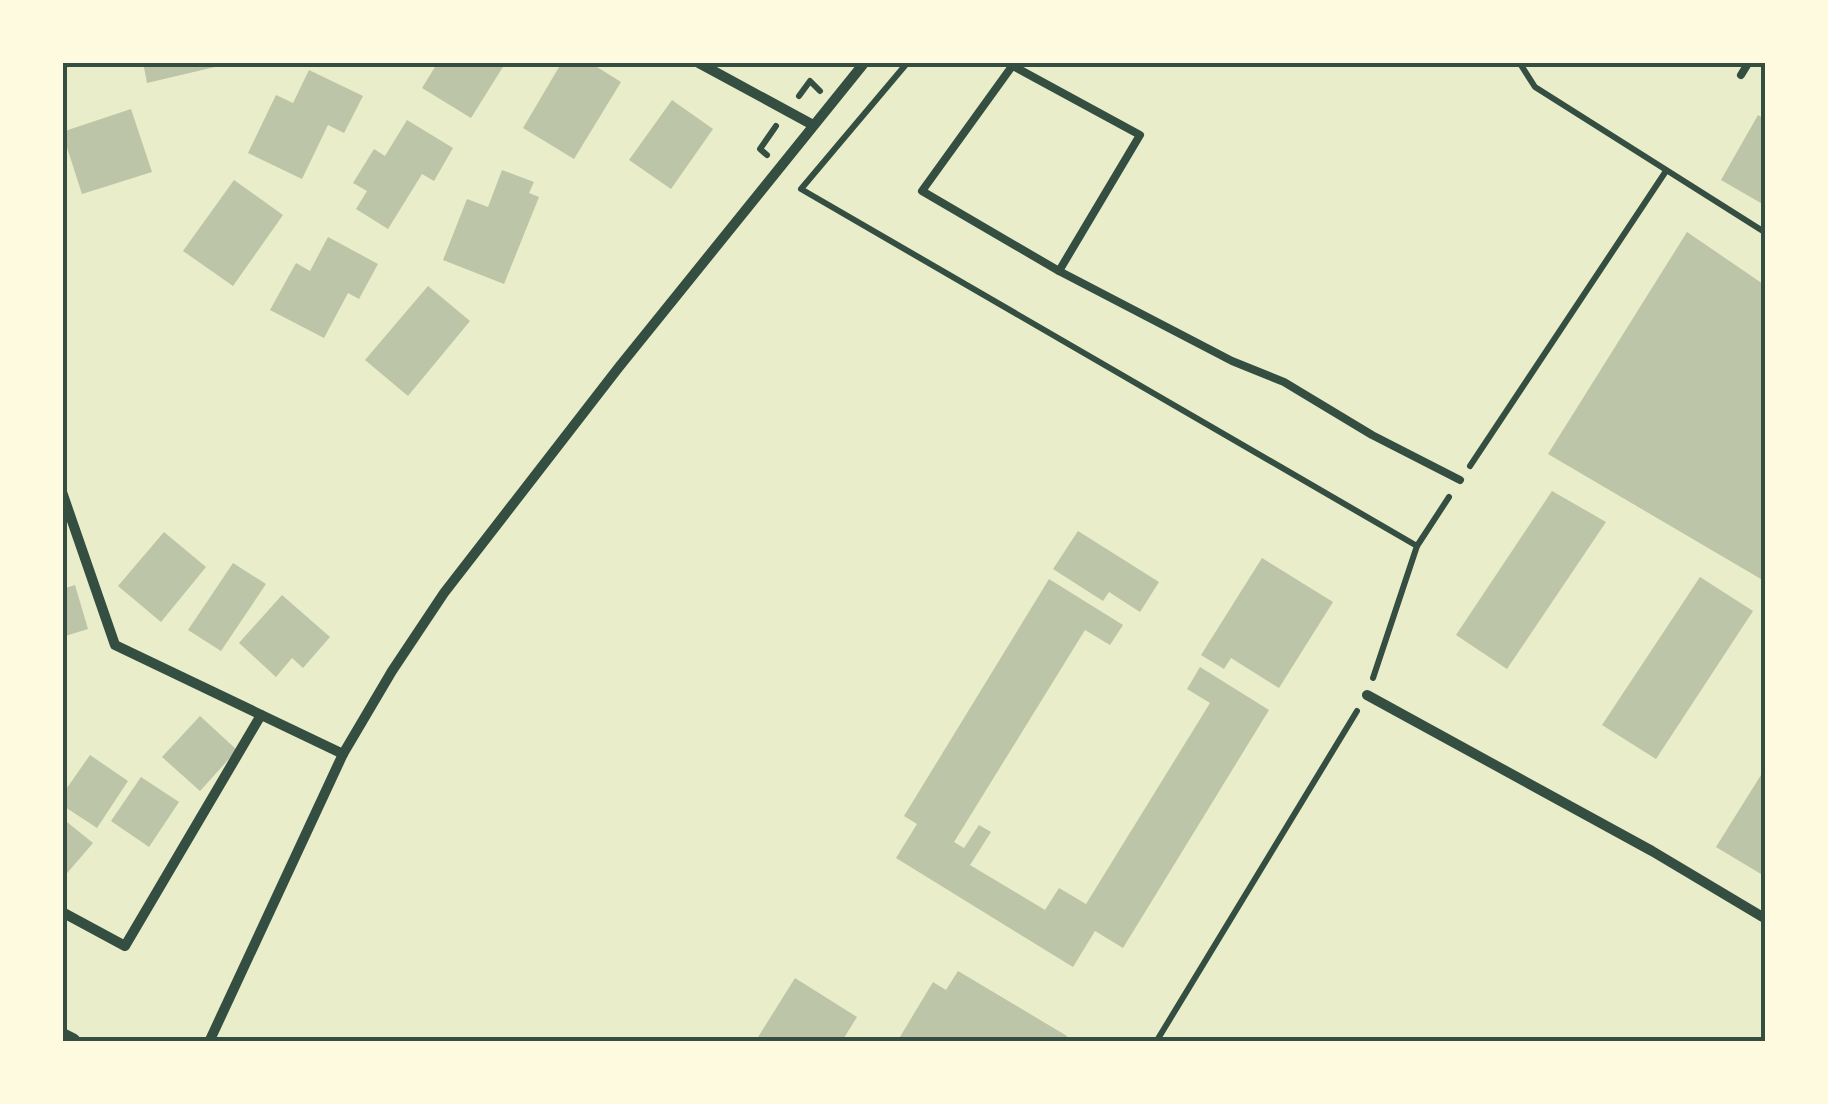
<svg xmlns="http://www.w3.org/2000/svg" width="1828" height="1104" font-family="'Open Sans',sans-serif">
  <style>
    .building { fill: #bcc5a7 }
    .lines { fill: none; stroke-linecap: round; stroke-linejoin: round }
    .path { stroke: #344e41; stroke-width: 6 }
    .service { stroke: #344e41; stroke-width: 8 }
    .minor { stroke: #344e41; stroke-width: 10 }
    .tertiary { stroke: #344e41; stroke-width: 18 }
    .neatline { fill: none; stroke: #344e41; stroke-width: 4 }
  </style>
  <rect width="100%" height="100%" fill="#e9edc9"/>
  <g class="building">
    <path d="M 143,62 L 218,62 L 219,66 L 147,83 Z"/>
    <path d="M 438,62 L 506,62 L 471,118 L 422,88 Z"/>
    <path d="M 562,62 L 589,62 L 621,82 L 574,159 L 523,128 Z"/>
    <path d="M 309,70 L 363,96 L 344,133 L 328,125 L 302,179 L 248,153 L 276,95 L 293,103 Z"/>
    <path d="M 672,100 L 713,129 L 671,189 L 629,160 Z"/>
    <path d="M 131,109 L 152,172 L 82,194 L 62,132 Z"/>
    <path d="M 1758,115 L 1766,120 L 1766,206 L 1721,180 Z"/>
    <path d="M 407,120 L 453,148 L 434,181 L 422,174 L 388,229 L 356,209 L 367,191 L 353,183 L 374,149 L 385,156 Z"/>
    <path d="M 502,170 L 534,182 L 529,193 L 539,197 L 504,284 L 443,260 L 467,199 L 488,207 Z"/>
    <path d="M 234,180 L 283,215 L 233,286 L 183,251 Z"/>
    <path d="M 1687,232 L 1766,286 L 1766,582 L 1548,454 Z"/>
    <path d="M 328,237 L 378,264 L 359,299 L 348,293 L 324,338 L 270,310 L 296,263 L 310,271 Z"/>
    <path d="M 428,286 L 470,321 L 408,396 L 365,360 Z"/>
    <path d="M 1552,491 L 1606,522 L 1507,669 L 1456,635 Z"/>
    <path d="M 1078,531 L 1159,582 L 1140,612 L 1109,592 L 1103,601 L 1053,569 Z"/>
    <path d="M 164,532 L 206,567 L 161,622 L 118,586 Z"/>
    <path d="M 1262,558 L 1333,602 L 1279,688 L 1231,658 L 1224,669 L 1201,655 Z"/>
    <path d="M 233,563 L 266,584 L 221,651 L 188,630 Z"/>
    <path d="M 1700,577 L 1753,611 L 1656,759 L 1602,725 Z"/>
    <path d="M 1049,579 L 1123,625 L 1110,645 L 1085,630 L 954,842 L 964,848 L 979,825 L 991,832 L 970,865 L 1045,910 L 1059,888 L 1086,904 L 1210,703 L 1187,689 L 1200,667 L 1269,710 L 1123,948 L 1095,931 L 1073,967 L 896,858 L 917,824 L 904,816 Z"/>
    <path d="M 75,585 L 88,629 L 62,637 L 62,589 Z"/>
    <path d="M 282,595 L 330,637 L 303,668 L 292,658 L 276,677 L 239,643 Z"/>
    <path d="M 200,716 L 237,750 L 200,791 L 162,757 Z"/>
    <path d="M 90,755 L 128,781 L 97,828 L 62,805 L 62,795 Z"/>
    <path d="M 1766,767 L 1766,877 L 1716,847 Z"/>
    <path d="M 141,777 L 179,802 L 149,847 L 111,821 Z"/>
    <path d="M 62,818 L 93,843 L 62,879 Z"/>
    <path d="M 958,971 L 1067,1036 L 1064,1042 L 897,1042 L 933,982 L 946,990 Z"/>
    <path d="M 795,978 L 857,1017 L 844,1038 L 848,1042 L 755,1042 Z"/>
  </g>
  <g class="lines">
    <g class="path">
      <path d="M 908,62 L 801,189 L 1417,546"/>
      <path d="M 1519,62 L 1535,87 L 1766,233"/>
      <path d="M 62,70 L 67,62"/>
      <path d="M 799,96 L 810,81 L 820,91"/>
      <path d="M 767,155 L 760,149 L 776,126"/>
      <path d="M 1470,466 L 1666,171"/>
      <path d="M 1373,678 L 1417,546 L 1449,497"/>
      <path d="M 1156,1042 L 1357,711"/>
    </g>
    <g class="service">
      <path d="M 1015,62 L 922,191 L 1059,271 L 1232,361 L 1284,382 L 1372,435 L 1460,480"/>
      <path d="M 1013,66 L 1140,135 L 1059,271"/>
      <path d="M 1741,75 L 1749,62"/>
    </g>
    <g class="minor">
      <path d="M 697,62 L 813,125"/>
      <path d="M 62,492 L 115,645 L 343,754"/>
      <path d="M 1367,695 L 1652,851 L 1766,919"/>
      <path d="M 62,912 L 125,946 L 261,715"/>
      <path d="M 209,1042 L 343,754 L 392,671 L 444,593 L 619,367 L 865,62"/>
    </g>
    <path class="tertiary" d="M 62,1037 L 72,1042"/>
  </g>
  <rect width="1828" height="1104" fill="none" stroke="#fefae0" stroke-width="130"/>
  <rect x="65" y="65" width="1698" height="974" class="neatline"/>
</svg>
